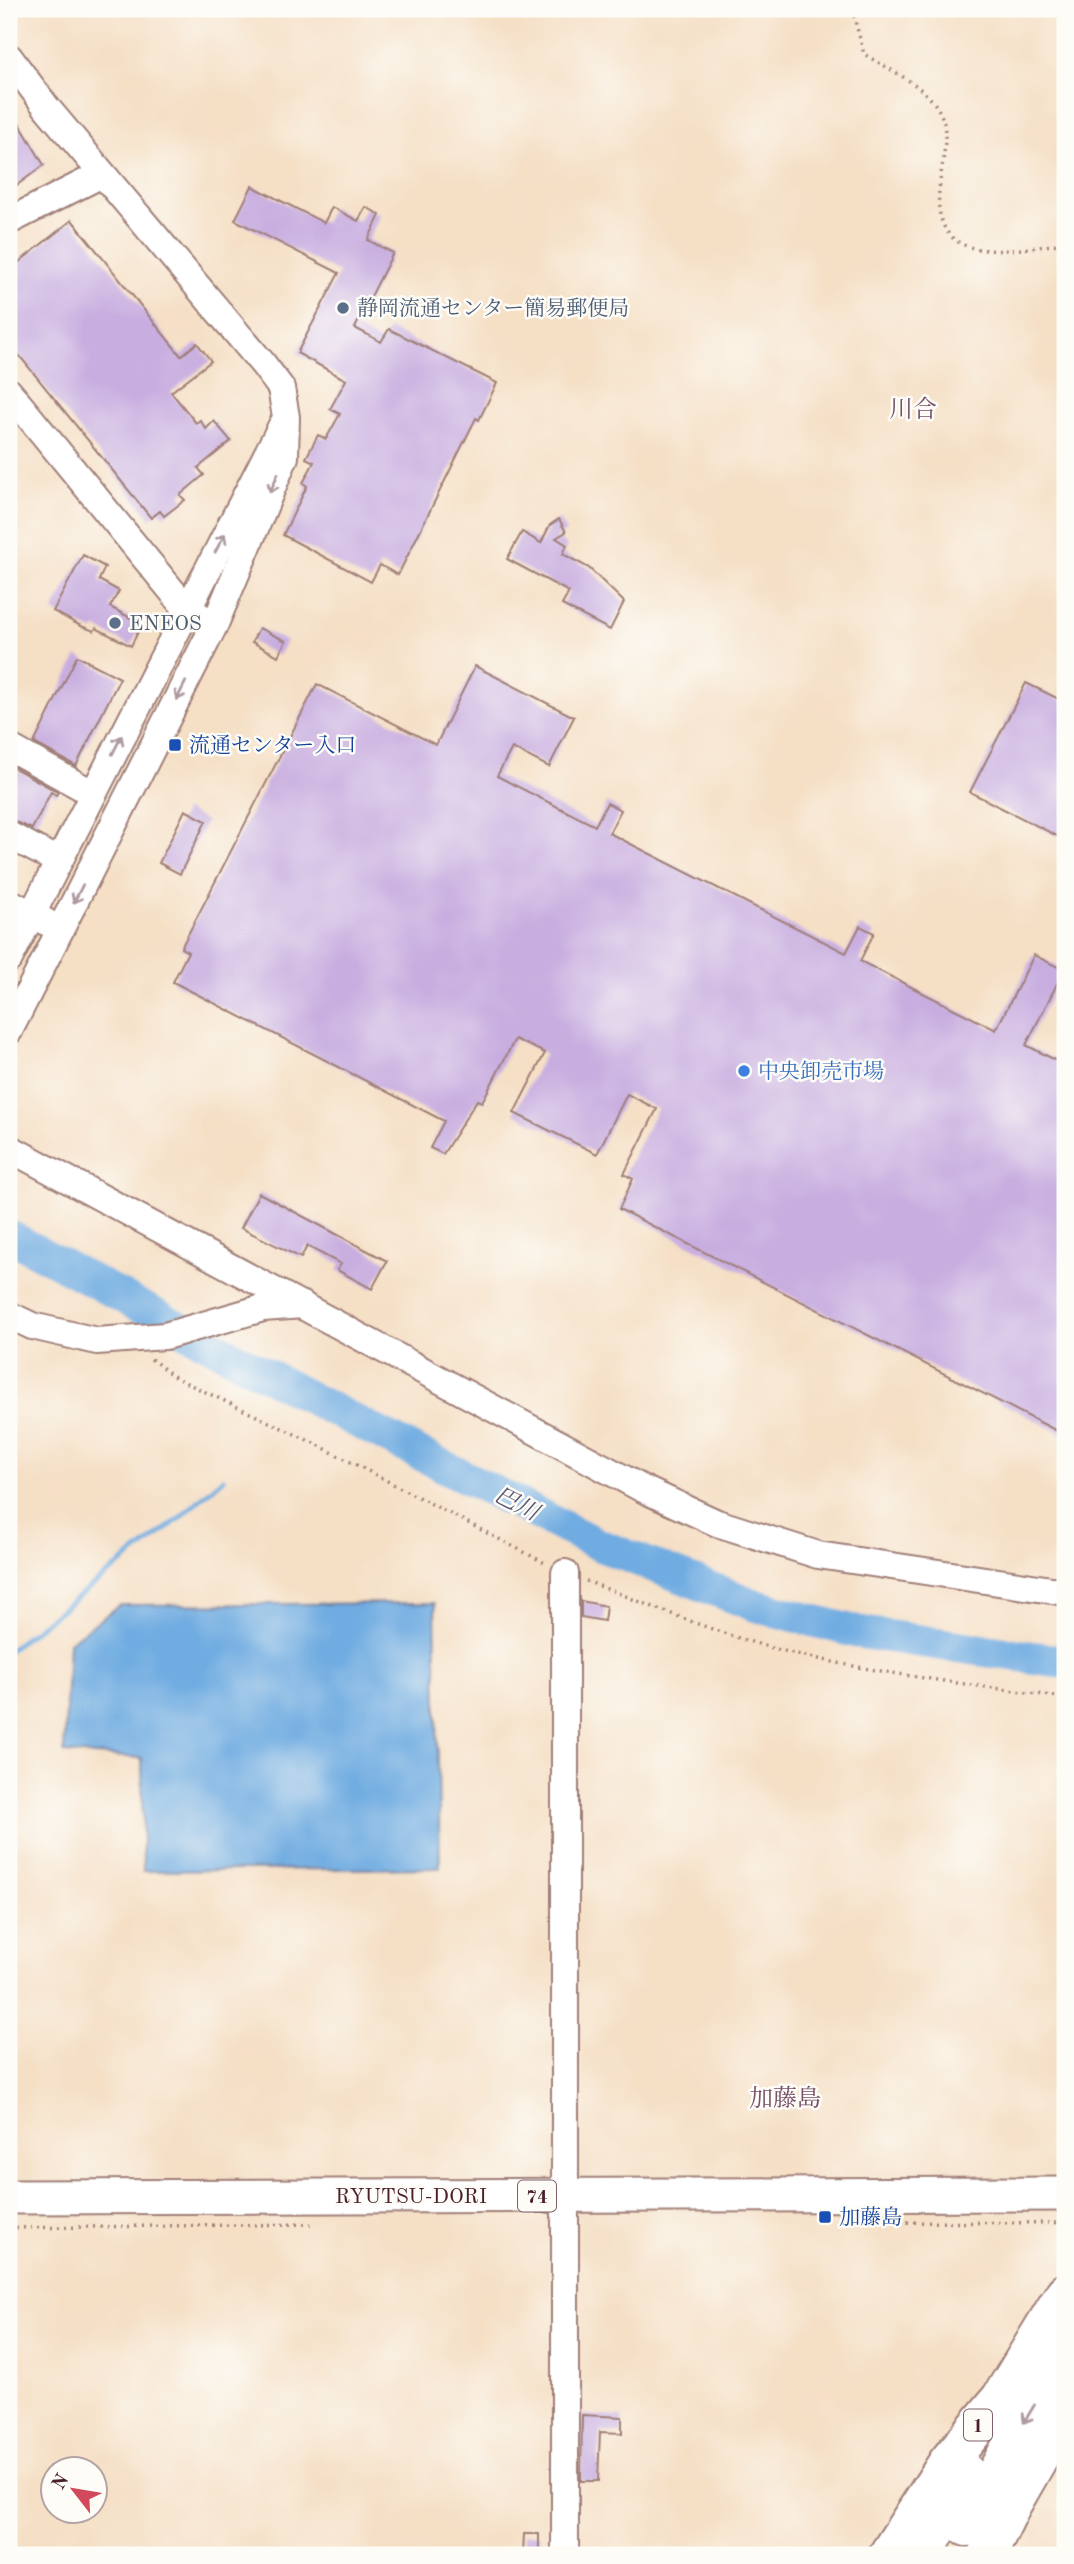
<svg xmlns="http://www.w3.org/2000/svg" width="1074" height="2564" font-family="'Old Standard TT','Noto Serif JP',serif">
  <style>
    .water { fill: #70ace1; stroke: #5d6686; stroke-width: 2 }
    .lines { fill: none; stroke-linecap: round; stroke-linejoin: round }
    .stream { stroke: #70ace1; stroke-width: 5 }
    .river { stroke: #70ace1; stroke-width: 33 }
    .building { fill: #c8aee0 }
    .minor-casing { stroke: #a07f78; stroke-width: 30 }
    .major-casing { stroke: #a07f78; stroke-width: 37 }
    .highway-casing { stroke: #a07f78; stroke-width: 42 }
    .path { stroke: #a07f78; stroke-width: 3.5; stroke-dasharray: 2 5; stroke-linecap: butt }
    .minor { stroke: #fff; stroke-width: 26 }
    .major { stroke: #fff; stroke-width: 33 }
    .highway { stroke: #fff; stroke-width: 38 }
    .oneway { stroke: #ae9aa0 }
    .service-dot { fill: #5c6f8a; stroke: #fdfcf7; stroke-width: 2.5 }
    .transit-dot { fill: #1a4fb4; stroke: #fdfcf7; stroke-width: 2.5 }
    .shop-dot { fill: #3f7fe0; stroke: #fdfcf7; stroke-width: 2.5 }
    .labels { text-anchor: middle; stroke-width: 5; stroke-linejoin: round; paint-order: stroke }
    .shield { fill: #fdfcf7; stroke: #806168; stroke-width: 2 }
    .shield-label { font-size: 19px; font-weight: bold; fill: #4a1f2b }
    .service-label { font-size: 21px; fill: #4e5e75; stroke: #fdfcf7; text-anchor: start }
    .transit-label { font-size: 21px; fill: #164399; stroke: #fdfcf7; text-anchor: start }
    .shop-label { font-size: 21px; fill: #366cbe; stroke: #fdfcf7; text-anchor: start }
    .street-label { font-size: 21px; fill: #4a1f2b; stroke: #fdfcf7 }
    .water-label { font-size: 23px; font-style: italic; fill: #595774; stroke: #fdfcf7 }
    .quarter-label { font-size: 24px; fill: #76516a; stroke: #fdfcf7 }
  </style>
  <rect width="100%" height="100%" fill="#fdfcf7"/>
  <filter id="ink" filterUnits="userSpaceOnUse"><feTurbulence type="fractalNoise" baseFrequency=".0143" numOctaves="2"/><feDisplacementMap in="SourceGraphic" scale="14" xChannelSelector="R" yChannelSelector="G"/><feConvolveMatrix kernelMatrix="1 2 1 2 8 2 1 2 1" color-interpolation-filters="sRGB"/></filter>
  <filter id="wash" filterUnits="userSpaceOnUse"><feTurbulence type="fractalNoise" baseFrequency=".00686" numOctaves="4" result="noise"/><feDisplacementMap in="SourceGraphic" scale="28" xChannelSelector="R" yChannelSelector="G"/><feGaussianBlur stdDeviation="1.57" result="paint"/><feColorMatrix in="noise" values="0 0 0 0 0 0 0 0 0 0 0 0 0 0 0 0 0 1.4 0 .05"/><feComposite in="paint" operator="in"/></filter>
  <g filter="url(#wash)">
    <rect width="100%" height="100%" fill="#f5dfc5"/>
    <path class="water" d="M 435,1603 L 440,1868 L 143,1871 L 142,1758 L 64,1753 L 69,1642 L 120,1605 Z"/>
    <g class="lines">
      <path class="stream" d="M 9,1650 L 175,1522 L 223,1479"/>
      <path class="river" d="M 9,1236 L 312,1399 L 599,1545 L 757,1606 L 857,1632 L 1065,1662"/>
    </g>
    <g id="blocks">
      <g class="building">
        <path d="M 9,106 L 44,165 L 9,191 Z"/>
        <path d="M 252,186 L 324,223 L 332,207 L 358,221 L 366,207 L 380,215 L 368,240 L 393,253 L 355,328 L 381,342 L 389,329 L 497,383 L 479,420 L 476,418 L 398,575 L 380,565 L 371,582 L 283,535 L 307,486 L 303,483 L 314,462 L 306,458 L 318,435 L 326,439 L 340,414 L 330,409 L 346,380 L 297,353 L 339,273 L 235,220 Z"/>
        <path d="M 72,220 L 181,356 L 197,343 L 211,361 L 171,392 L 196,423 L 200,420 L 206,429 L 214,421 L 231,441 L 198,468 L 204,475 L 180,495 L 185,500 L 164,516 L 160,511 L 151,518 L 9,343 L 9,270 Z"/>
        <path d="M 559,519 L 566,532 L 556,538 L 567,545 L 563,554 L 589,568 L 624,602 L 610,630 L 562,605 L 569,592 L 507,559 L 522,532 L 541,543 L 550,525 Z"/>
        <path d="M 83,555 L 105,567 L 99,580 L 119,591 L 110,607 L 142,624 L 131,646 L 96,628 L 94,631 L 81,626 L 53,611 Z"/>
        <path d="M 259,628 L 286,641 L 278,656 L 252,642 Z"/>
        <path d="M 77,656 L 120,678 L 76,766 L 34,743 Z"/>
        <path d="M 475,666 L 574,717 L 549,767 L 512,748 L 497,776 L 595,826 L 607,803 L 621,810 L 609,833 L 846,953 L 860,926 L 874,933 L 860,961 L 996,1030 L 1034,955 L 1064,970 L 1026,1045 L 1065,1065 L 1065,1435 L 619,1209 L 633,1179 L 624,1174 L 657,1109 L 627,1094 L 597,1154 L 514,1113 L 545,1053 L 515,1039 L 482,1102 L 477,1100 L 443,1154 L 430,1148 L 444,1121 L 173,982 L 188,952 L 181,948 L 317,684 L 436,745 Z"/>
        <path d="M 1026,683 L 1065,702 L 1065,821 L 1057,836 L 970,792 Z"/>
        <path d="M 9,765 L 58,792 L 56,795 L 51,792 L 32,829 L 9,819 Z"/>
        <path d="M 185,810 L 206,821 L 180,874 L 159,863 Z"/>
        <path d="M 259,1193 L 387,1261 L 372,1289 L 337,1270 L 341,1264 L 307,1246 L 301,1258 L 241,1228 Z"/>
        <path d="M 581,1601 L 606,1606 L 604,1621 L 581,1617 Z"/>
        <path d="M 582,2415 L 622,2417 L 622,2433 L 600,2432 L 598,2481 L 581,2481 Z"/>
        <path d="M 524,2534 L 539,2534 L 539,2555 L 523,2555 Z"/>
      </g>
    </g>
  </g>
  <g filter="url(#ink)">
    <use href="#blocks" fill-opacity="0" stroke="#a07f78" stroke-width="2"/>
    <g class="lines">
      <g class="minor-casing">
        <g id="minor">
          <path d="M 9,57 L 47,108 L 263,364 L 281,388 L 286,417 L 285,457 L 215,624 L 9,1031"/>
          <path d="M 9,221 L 102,174"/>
          <path d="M 9,392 L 186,608 L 200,616"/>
          <path d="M 9,747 L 92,793"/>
          <path d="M 9,835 L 58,861"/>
          <path d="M 9,902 L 46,922"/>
          <path d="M 9,959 L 282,425"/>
          <path d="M 9,1148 L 643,1489 L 717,1523 L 818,1555 L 1065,1592"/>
          <path d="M 9,1315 L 32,1326 L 97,1341 L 165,1336 L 263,1308 L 303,1305"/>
          <path d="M 565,2555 L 565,1573"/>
        </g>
      </g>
      <g class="major-casing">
        <path id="major" d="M 9,2197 L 1065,2194"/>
      </g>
      <g class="highway-casing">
        <g id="highway">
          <path d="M 967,2527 L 1029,2413 L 1065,2356"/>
          <path d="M 888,2555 L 948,2462 L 1001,2398 L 1065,2293"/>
          <path d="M 924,2555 L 966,2473"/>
          <path d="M 987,2555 L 1012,2504 L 1065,2411"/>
        </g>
      </g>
      <g class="path">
        <path d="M 852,9 L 864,54 C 889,70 931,87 942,117 C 949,135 942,163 940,182 C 927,270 1007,251 1065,243"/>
        <path d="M 151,1359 L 176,1378 L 318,1445 L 547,1564"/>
        <path d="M 586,1581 C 656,1607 725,1638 797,1654 C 885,1675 976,1685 1065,1698"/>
        <path d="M 886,2222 L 1065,2223"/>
        <path d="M 9,2228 L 311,2224"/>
      </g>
      <use href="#minor" class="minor"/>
      <use href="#major" class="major"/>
      <use href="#highway" class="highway"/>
    </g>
    <defs><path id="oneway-shaft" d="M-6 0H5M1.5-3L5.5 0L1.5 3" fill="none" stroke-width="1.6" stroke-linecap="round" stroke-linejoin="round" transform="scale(1.75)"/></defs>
    <g class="oneway">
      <use href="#oneway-shaft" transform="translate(274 483) rotate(113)"/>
      <use href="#oneway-shaft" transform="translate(220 543) rotate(-62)"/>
      <use href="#oneway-shaft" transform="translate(181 691) rotate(117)"/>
      <use href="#oneway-shaft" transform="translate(117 745) rotate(-63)"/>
      <use href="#oneway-shaft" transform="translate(78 894) rotate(117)"/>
      <use href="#oneway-shaft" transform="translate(1029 2414) rotate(121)"/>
    </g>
  </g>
  <g class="service-dot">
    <circle cx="343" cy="308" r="7"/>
    <circle cx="115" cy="623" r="7"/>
  </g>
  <g class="transit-dot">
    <rect x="168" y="738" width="14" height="14" rx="3.5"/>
    <rect x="818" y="2210" width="14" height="14" rx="3.5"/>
  </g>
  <circle class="shop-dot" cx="744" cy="1071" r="7"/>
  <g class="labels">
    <g class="shield">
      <rect x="518" y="2180.5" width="38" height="31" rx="5"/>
      <rect x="964" y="2409.5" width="28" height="31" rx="5"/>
    </g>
    <g class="shield-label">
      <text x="537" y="2203">74</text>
      <text x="978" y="2432">1</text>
    </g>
    <g class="service-label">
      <text x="357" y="315">静岡流通センター簡易郵便局</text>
      <text x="129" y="630">ENEOS</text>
    </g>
    <g class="transit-label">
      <text x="189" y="752">流通センター入口</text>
      <text x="839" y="2224">加藤島</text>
    </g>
    <g class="shop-label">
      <text x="758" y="1078">中央卸売市場</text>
    </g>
    <g class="street-label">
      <text x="411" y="2203">RYUTSU-DORI</text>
    </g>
    <g class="water-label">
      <text transform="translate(517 1503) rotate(27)" y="8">巴川</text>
    </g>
    <g class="quarter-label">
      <text x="913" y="417">川合</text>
      <text x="785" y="2106">加藤島</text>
    </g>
  </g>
  <rect width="1074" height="2564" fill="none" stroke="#fdfcf7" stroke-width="35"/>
  <g transform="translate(74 2490) rotate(301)"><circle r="33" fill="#fdfcf7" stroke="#b5a4a5" stroke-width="2"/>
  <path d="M0-5L12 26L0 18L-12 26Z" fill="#d1495b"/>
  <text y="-10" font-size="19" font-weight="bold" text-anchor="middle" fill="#4a1f2b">N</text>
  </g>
</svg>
